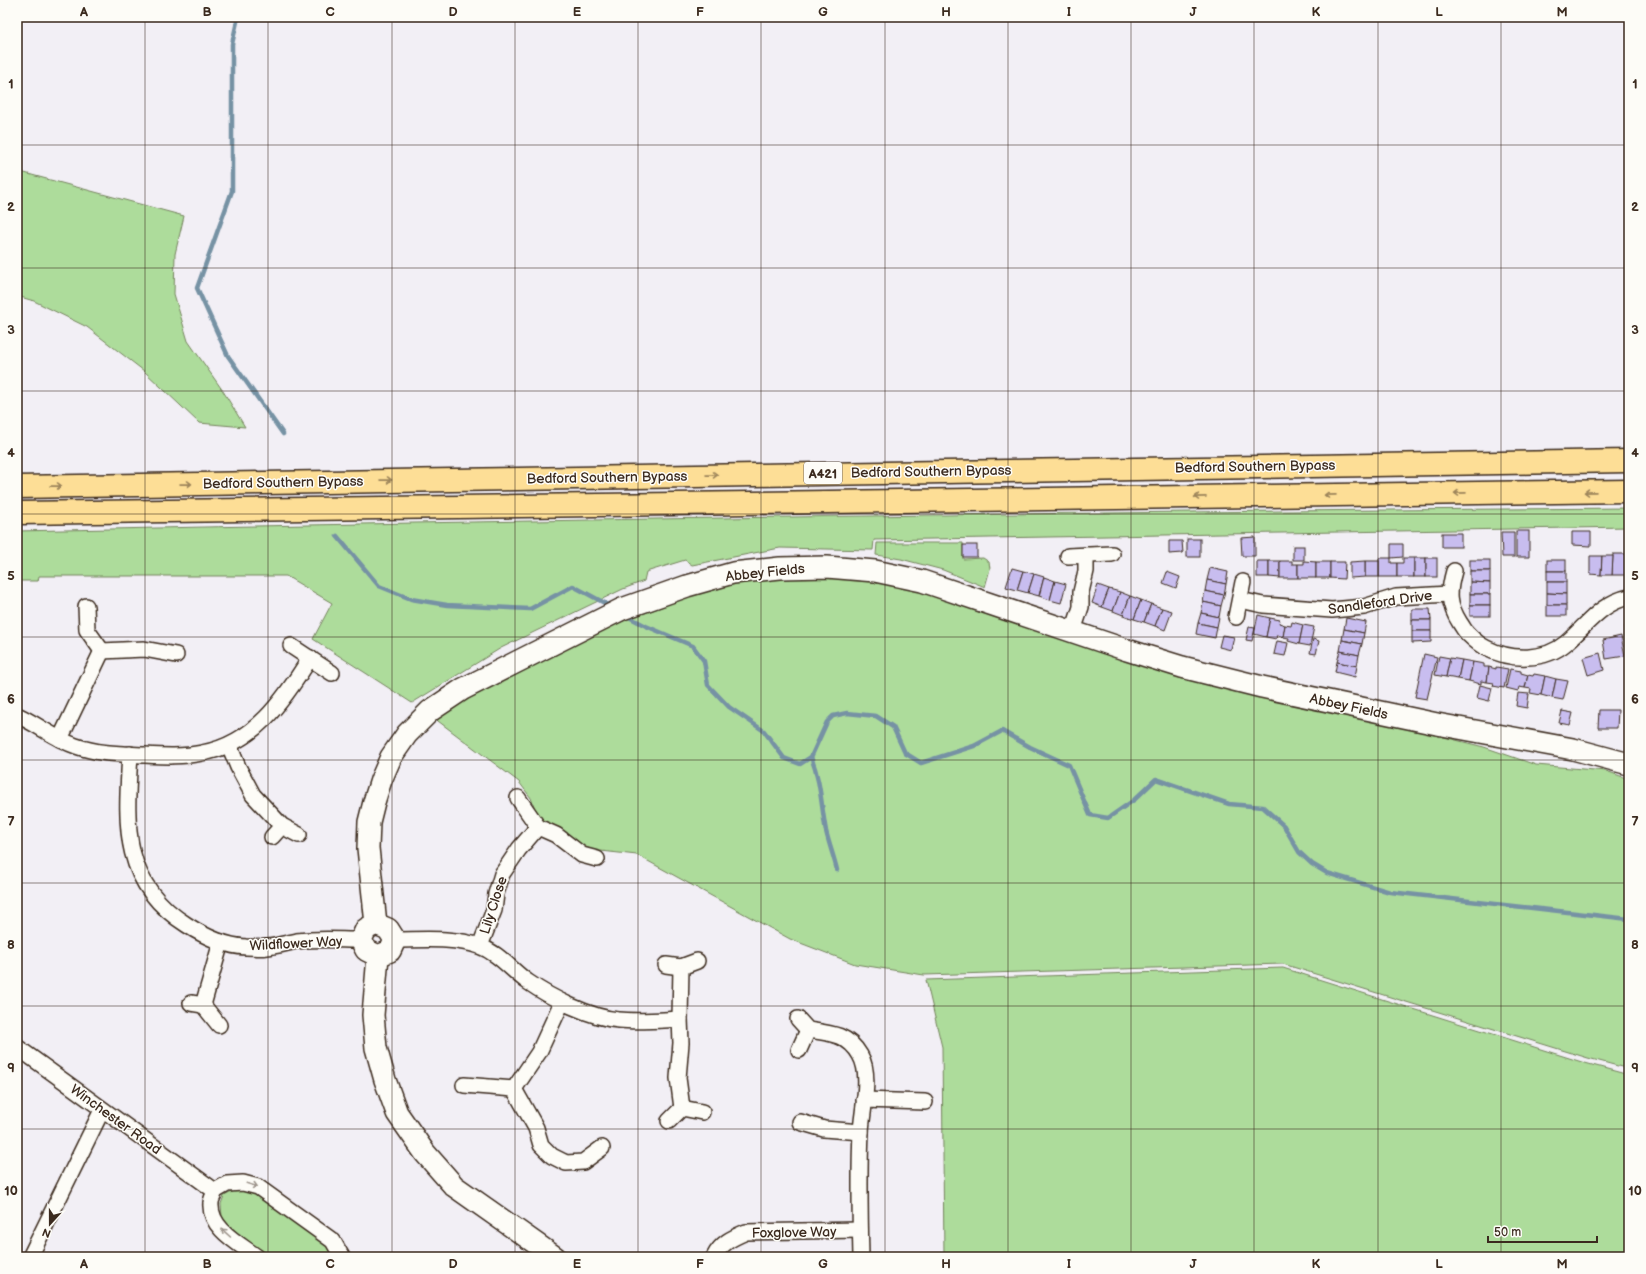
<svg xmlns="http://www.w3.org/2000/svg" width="1646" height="1274" font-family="'Balsamiq Sans',sans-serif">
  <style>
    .green { fill: #addc9b; stroke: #74835c }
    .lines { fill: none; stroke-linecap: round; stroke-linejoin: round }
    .stream { stroke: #7692a4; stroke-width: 4.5 }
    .building { fill: #c8bdef; stroke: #3b2a1e }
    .street-casing { stroke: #3b2a1e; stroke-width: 18 }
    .secondary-casing { stroke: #3b2a1e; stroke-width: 24 }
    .highway-casing { stroke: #3b2a1e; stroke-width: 25 }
    .street { stroke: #fdfcf7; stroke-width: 15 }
    .secondary { stroke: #fdfcf7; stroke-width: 21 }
    .highway { stroke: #fdde96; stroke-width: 22 }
    .oneway { stroke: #9c845a }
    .oneway2 { stroke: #9c938a }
    .grid { fill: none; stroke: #3b2a1e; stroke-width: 1; stroke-opacity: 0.55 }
    .labels { text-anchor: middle; stroke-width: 3; stroke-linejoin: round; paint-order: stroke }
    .shield { fill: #fdfcf7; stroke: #75695f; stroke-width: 1 }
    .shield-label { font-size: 13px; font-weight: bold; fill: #3b2a1e }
    .street-label { font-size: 14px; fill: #3b2a1e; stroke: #fdfcf7 }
    .neatline { fill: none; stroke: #3b2a1e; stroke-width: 1.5 }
    .grid-label { font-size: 13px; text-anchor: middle; font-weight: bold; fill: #3b2a1e }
  </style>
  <rect width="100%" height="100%" fill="#f2eff5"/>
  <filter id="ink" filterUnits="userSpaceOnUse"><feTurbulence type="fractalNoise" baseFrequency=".025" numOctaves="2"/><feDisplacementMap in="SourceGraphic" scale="8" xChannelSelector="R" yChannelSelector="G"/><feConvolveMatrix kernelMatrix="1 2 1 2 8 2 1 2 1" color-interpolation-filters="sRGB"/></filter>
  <g filter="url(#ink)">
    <g class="green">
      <path d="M 17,171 L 184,216 L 175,254 L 174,294 L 188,341 L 223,391 L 245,427 L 199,423 L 144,371 L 87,327 L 34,301 L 17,296 Z"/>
      <path d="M 1629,508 L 1629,527 L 874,540 L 873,550 L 780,548 L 692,565 L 685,560 L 646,572 L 644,581 L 623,589 L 501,648 L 412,703 L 313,639 L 332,603 L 286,576 L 39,576 L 38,581 L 17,581 L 17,531 C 554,519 1092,512 1629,508 Z"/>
      <path d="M 877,543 L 963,543 L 963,559 L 983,558 L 989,562 L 990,569 L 985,587 L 943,570 L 901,559 L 876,555 Z"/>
      <path d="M 782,573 L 838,574 L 920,587 L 1185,673 L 1484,747 L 1536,765 L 1606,771 L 1629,779 L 1629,1069 L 1588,1058 L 1283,964 L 924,975 L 855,964 L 790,939 L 637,855 L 583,849 L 561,828 L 540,822 L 531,798 L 519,782 L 434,718 L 576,639 L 706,590 Z"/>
      <path d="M 1283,968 L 1585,1063 L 1629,1075 L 1629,1257 L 944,1257 L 942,1047 L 926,980 Z"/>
      <path d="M 244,1189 L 256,1193 C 274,1206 327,1238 334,1257 L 268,1257 L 230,1229 L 222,1216 L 221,1204 L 224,1196 L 234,1191 Z"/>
    </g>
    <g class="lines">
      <g class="stream">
        <path d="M 238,17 L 232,44 L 232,191 L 197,288 L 228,356 L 283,434"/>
        <path d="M 337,536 L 379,586 L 411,599 L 447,605 L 530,609 L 573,586 L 612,607"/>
        <path d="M 625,615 L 646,626 L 693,646 L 704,661 L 708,685 L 729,707 L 764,731 L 784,758 L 800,764 L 811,757 L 827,722 L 833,716 L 847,713 L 876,716 L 893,727 L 905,753 L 921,763 L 974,746 L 1002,731 L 1030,747 L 1069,765 L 1090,815 L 1108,818 L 1134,800 L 1156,779 L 1229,804 L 1263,807 L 1284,826 L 1299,852 L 1312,864 L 1327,873 L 1390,892 L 1629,919"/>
        <path d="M 811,757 C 821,782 821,805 826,831 C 829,844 834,857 837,870"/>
      </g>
    </g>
    <g class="building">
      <rect x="1516" y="531" width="13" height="26"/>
      <path d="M 1501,532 L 1514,532 L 1514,557 L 1502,557 Z"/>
      <path d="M 1572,532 L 1591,532 L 1591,546 L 1572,545 Z"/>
      <rect x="1442" y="533" width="19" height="14"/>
      <path d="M 1255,537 L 1255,556 L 1242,556 L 1241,538 Z"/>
      <rect x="1187" y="539" width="13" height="18"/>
      <path d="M 1169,541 L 1182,541 L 1183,553 L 1169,554 Z"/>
      <path d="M 1391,544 L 1403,544 L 1403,557 L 1391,558 Z"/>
      <rect x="963" y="545" width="14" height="12"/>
      <rect x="1293" y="546" width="11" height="14"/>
      <path d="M 1613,554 L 1628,554 L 1629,571 L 1627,571 L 1627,575 L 1612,575 Z"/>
      <path d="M 1590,556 L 1602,556 L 1601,575 L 1590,574 Z"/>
      <path d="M 1602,556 L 1613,556 L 1612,575 L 1601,575 Z"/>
      <path d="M 1379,558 L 1391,558 L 1391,563 L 1397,563 L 1397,577 L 1379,577 Z"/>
      <path d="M 1403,558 L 1414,558 L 1414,577 L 1397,577 L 1397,563 L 1403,563 Z"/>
      <rect x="1414" y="558" width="12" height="19"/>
      <rect x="1426" y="558" width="11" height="19"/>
      <rect x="1470" y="560" width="20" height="11"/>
      <rect x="1547" y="560" width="19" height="11"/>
      <rect x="1257" y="561" width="12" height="16"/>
      <path d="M 1269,561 L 1280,561 L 1280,578 L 1269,577 Z"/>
      <path d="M 1280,561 L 1292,561 L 1292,564 L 1298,564 L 1298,578 L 1280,578 Z"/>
      <path d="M 1304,561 L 1316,562 L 1316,578 L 1298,578 L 1298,564 L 1304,564 Z"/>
      <rect x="1365" y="561" width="14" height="16"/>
      <path d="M 1365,561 L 1365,577 L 1350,578 L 1350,562 Z"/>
      <rect x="1316" y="562" width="14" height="16"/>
      <path d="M 1330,562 L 1345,562 L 1344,579 L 1330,578 Z"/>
      <path d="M 1012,568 L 1023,571 L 1017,590 L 1006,587 Z"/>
      <path d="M 1210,568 L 1228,572 L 1226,584 L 1207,580 Z"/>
      <path d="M 1023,571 L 1034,574 L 1028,593 L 1017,590 Z"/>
      <path d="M 1470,571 L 1490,571 L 1490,583 L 1470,582 Z"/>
      <rect x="1547" y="571" width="19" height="11"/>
      <path d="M 1167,572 L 1180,577 L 1176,588 L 1163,583 Z"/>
      <path d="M 1034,574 L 1044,577 L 1039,596 L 1028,593 Z"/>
      <path d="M 1044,577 L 1055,581 L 1050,600 L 1039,596 Z"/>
      <path d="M 1207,580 L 1226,584 L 1224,595 L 1205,591 Z"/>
      <path d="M 1055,581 L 1066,584 L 1061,603 L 1050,600 Z"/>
      <path d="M 1470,582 L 1490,583 L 1490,594 L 1470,594 Z"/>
      <path d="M 1547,582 L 1566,582 L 1566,594 L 1547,593 Z"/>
      <path d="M 1098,585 L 1109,589 L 1102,607 L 1092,603 Z"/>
      <path d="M 1109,589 L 1120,592 L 1113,611 L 1102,607 Z"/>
      <path d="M 1205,591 L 1224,595 L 1221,606 L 1203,602 Z"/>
      <path d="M 1120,592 L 1130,596 L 1123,615 L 1113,611 Z"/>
      <path d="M 1547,593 L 1566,594 L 1566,605 L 1547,605 Z"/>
      <rect x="1470" y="594" width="20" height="11"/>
      <path d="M 1130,596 L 1141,600 L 1134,619 L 1123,615 Z"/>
      <path d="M 1141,600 L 1151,604 L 1144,622 L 1134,619 Z"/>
      <path d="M 1203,602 L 1221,606 L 1219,617 L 1201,613 Z"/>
      <path d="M 1151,604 L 1162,608 L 1155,626 L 1144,622 Z"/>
      <rect x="1470" y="605" width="20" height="11"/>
      <rect x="1547" y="605" width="19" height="11"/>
      <path d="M 1162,608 L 1172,611 L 1165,630 L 1155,626 Z"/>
      <path d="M 1412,609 L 1430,609 L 1431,620 L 1412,620 Z"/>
      <path d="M 1201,613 L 1219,617 L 1217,627 L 1198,623 Z"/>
      <path d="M 1258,615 L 1270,618 L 1266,637 L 1254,634 Z"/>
      <path d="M 1270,618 L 1280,620 L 1279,623 L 1285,625 L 1283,637 L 1277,635 L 1276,639 L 1266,637 Z"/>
      <path d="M 1346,618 L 1366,622 L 1364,633 L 1344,629 Z"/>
      <rect x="1412" y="620" width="19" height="11"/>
      <path d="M 1292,622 L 1303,625 L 1299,644 L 1288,641 L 1289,638 L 1283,637 L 1285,625 L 1291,626 Z"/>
      <path d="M 1198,623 L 1217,627 L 1215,638 L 1196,634 Z"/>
      <path d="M 1303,625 L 1314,627 L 1310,646 L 1299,644 Z"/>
      <path d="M 1625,626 L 1629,626 L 1629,644 L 1627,645 Z"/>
      <path d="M 1249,627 L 1255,628 L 1252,641 L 1246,640 Z"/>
      <path d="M 1344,629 L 1364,633 L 1362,644 L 1342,640 Z"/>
      <path d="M 1412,631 L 1431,631 L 1431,642 L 1412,643 Z"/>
      <path d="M 1222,635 L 1234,637 L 1231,650 L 1219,647 Z"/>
      <path d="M 1621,636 L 1625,656 L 1606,659 L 1603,640 Z"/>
      <path d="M 1313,639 L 1319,641 L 1316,654 L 1310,653 Z"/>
      <path d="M 1342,640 L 1362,644 L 1359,655 L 1340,651 Z"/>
      <path d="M 1277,641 L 1288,643 L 1285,656 L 1274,654 Z"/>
      <path d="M 1340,651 L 1359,655 L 1357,666 L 1337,662 Z"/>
      <path d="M 1600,653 L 1604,670 L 1588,675 L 1583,658 Z"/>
      <path d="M 1424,654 L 1437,657 L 1427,699 L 1415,697 Z"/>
      <path d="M 1439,656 L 1450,658 L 1446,677 L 1435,675 Z"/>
      <path d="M 1450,658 L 1462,660 L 1458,679 L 1446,677 Z"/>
      <path d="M 1462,660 L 1473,662 L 1469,681 L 1458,679 Z"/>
      <path d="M 1337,662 L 1357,666 L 1355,677 L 1335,672 Z"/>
      <path d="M 1473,662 L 1484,664 L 1484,667 L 1489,667 L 1487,682 L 1481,681 L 1481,684 L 1469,681 Z"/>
      <path d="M 1489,667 L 1496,669 L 1496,667 L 1508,669 L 1504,688 L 1493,686 L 1494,683 L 1487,682 Z"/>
      <path d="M 1510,669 L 1521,671 L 1521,673 L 1528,675 L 1525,688 L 1519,687 L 1518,691 L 1506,688 Z"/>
      <path d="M 1534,674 L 1545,676 L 1541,695 L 1530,693 L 1531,689 L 1525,688 L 1528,675 L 1533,676 Z"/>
      <path d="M 1545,676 L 1556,679 L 1552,698 L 1541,695 Z"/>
      <path d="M 1556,679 L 1568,681 L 1563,700 L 1552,698 Z"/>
      <path d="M 1480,685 L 1492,688 L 1489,701 L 1477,698 Z"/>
      <path d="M 1518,693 L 1529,694 L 1527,708 L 1516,706 Z"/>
      <path d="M 1599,710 L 1618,710 L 1617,728 L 1598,728 Z"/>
      <path d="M 1562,711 L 1573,713 L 1570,725 L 1559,723 Z"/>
    </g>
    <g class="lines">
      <g class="street-casing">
        <g id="street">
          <path d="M 1068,556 L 1112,554"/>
          <path d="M 1454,571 C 1448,592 1448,604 1460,623 C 1463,627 1465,632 1469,635 C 1474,640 1480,645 1486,648 C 1511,661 1545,661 1566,643 C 1587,625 1601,603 1629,597"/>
          <path d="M 1240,600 L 1263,605 L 1332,610 L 1364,607 L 1396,597 L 1449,594"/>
          <path d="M 86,606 L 87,630 L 102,651"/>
          <path d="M 1236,617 L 1243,582"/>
          <path d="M 1073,631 L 1081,607 L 1081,592 L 1086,571 L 1086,555"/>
          <path d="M 291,646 L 332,673"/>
          <path d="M 102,651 L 144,649 L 176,655"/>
          <path d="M 17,715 C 37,724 55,739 76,746 C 98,754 122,754 145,755 C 164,756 183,757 202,753 C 254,744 284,700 310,658"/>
          <path d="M 60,739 L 102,651"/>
          <path d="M 229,745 L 238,767 L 253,795 L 282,826 L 299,835"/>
          <path d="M 130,754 C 126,823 120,883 187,925 C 204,936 225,946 246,947 C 253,947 261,948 267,947 C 277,946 287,943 297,941 C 318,938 340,940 361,940"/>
          <path d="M 518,798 L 538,827"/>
          <path d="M 272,837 L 282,826"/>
          <path d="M 395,940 C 422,940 453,937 479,946 C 499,953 511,970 528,982 C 551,998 591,1018 619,1020 C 639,1022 660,1020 680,1019"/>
          <path d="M 480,946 L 494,910 L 496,894 L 502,874 L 519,849 L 538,827 L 556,835 L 582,855 L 597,859"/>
          <path d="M 666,965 L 681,967 L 697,961"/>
          <path d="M 681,967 L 680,1019 L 681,1043 L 678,1078 L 682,1108"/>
          <path d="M 191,1003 L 203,1005 L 219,1025"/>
          <path d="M 203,1005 L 221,942"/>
          <path d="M 798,1019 L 808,1030 C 830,1033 848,1034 860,1055 C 872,1075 862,1110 861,1132 C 859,1174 860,1216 861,1257"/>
          <path d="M 17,1047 L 215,1191"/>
          <path d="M 799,1050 L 808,1030"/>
          <path d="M 464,1085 L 514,1089 L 539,1052 L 562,1002"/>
          <path d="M 514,1089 L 536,1128 L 541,1145 L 552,1156 L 566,1163 L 583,1162 L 602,1148"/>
          <path d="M 864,1100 L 925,1102"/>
          <path d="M 669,1121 L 682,1108 L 702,1112"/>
          <path d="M 800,1122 L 824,1129 L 861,1132"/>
          <path d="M 30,1257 L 102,1110"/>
          <path d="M 257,1257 C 240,1244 209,1229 211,1203 C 211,1199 214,1195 215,1191 L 227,1184 L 243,1183 L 258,1187 L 333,1241 L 342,1257"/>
          <path d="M 714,1257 C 721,1243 732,1238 746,1232 L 860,1230"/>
        </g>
      </g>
      <g class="secondary-casing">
        <g id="secondary">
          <path d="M 376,924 L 368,848 L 369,822 L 374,802 L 381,780 L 391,757 L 407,734 L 430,711 L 463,689 L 622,609 L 687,586 L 733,573 L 780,568 L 827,567 L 875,571 L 922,581 L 1127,650 L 1182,667 L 1262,687 L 1437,724 L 1573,749 L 1629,764"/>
          <path d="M 376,924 L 388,929 L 395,940 L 390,951 L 378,956 L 366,950 L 361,940 L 366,929 Z"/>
          <path d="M 378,956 L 373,1015 L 376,1048 L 385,1080 L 397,1113 L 425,1153 L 454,1186 L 555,1257"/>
        </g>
      </g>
      <g class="highway-casing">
        <g id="highway">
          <path d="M 17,487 L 1629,461"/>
          <path d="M 17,513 L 1629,491"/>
        </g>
      </g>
      <use href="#street" class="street"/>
      <use href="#secondary" class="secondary"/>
      <use href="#highway" class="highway"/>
    </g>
    <defs><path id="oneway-shaft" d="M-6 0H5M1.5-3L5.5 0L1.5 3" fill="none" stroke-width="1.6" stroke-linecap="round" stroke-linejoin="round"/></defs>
    <g class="oneway">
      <use href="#oneway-shaft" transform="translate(712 475) rotate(-1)"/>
      <use href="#oneway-shaft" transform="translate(386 480) rotate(-1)"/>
      <use href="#oneway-shaft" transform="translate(186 484) rotate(-1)"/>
      <use href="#oneway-shaft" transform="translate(56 486) rotate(-1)"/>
      <use href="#oneway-shaft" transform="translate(1590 492) rotate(179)"/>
      <use href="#oneway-shaft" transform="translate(1460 493) rotate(179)"/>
      <use href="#oneway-shaft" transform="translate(1330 495) rotate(179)"/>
      <use href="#oneway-shaft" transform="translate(1200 497) rotate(179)"/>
    </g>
    <g class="oneway2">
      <use href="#oneway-shaft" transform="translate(252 1185) rotate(17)"/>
      <use href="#oneway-shaft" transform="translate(226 1233) rotate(-138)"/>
    </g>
  </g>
  <path class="grid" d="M 145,17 L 145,1257M 268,17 L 268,1257M 392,17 L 392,1257M 515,17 L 515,1257M 638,17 L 638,1257M 761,17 L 761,1257M 885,17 L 885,1257M 1008,17 L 1008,1257M 1131,17 L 1131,1257M 1254,17 L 1254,1257M 1378,17 L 1378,1257M 1501,17 L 1501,1257M 17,145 L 1629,145M 17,268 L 1629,268M 17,391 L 1629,391M 17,514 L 1629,514M 17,637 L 1629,637M 17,760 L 1629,760M 17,883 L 1629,883M 17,1006 L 1629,1006M 17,1129 L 1629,1129"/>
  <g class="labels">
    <rect class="shield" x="804" y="462" width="38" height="22" rx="3"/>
    <g class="shield-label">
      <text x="823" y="478">A421</text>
    </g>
    <g class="street-label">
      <text transform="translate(1255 466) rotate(-1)" y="5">Bedford Southern Bypass</text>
      <text transform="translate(931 471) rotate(-1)" y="5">Bedford Southern Bypass</text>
      <text transform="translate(607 477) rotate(-1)" y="5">Bedford Southern Bypass</text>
      <text transform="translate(283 482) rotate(-1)" y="5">Bedford Southern Bypass</text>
      <text transform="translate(765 572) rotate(-6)" y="5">Abbey Fields</text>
      <text transform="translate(1380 602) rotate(-8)" y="5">Sandleford Drive</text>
      <text transform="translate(1349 706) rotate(12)" y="5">Abbey Fields</text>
      <text transform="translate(493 905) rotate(-72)" y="5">Lily Close</text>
      <text transform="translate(296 943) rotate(-3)" y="5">Wildflower Way</text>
      <text transform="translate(116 1119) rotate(36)" y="5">Winchester Road</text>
      <text transform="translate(794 1232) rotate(-1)" y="5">Foxglove Way</text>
    </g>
  </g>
  <rect width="1646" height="1274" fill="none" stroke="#fdfcf7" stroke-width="44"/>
  <g transform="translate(50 1224) rotate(201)" stroke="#fdfcf7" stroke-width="3" paint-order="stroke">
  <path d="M0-3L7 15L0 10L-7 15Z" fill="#3b2a1e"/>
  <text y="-6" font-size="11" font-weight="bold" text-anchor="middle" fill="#3b2a1e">N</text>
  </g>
  <path d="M1488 1236v6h109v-6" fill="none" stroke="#3b2a1e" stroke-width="2"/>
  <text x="1494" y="1236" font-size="12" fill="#3b2a1e" stroke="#fdfcf7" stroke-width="3" paint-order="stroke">50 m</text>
  <rect x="22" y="22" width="1602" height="1230" class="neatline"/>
  <g class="grid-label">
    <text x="84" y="16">A</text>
    <text x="207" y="16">B</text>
    <text x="330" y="16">C</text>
    <text x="453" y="16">D</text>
    <text x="577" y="16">E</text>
    <text x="700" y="16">F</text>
    <text x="823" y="16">G</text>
    <text x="946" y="16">H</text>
    <text x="1069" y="16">I</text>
    <text x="1193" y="16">J</text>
    <text x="1316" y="16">K</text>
    <text x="1439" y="16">L</text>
    <text x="1562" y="16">M</text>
    <text x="11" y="88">1</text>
    <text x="1635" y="88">1</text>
    <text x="11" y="211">2</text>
    <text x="1635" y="211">2</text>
    <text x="11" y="334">3</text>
    <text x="1635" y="334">3</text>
    <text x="11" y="457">4</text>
    <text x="1635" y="457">4</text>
    <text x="11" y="580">5</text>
    <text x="1635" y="580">5</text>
    <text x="11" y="703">6</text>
    <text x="1635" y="703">6</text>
    <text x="11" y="826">7</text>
    <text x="1635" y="826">7</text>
    <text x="11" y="949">8</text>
    <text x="1635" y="949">8</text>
    <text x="11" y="1072">9</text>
    <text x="1635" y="1072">9</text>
    <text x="11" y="1195">10</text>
    <text x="1635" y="1195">10</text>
    <text x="84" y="1268">A</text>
    <text x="207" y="1268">B</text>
    <text x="330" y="1268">C</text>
    <text x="453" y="1268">D</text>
    <text x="577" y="1268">E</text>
    <text x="700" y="1268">F</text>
    <text x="823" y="1268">G</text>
    <text x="946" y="1268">H</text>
    <text x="1069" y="1268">I</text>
    <text x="1193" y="1268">J</text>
    <text x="1316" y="1268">K</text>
    <text x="1439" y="1268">L</text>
    <text x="1562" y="1268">M</text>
  </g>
</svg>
